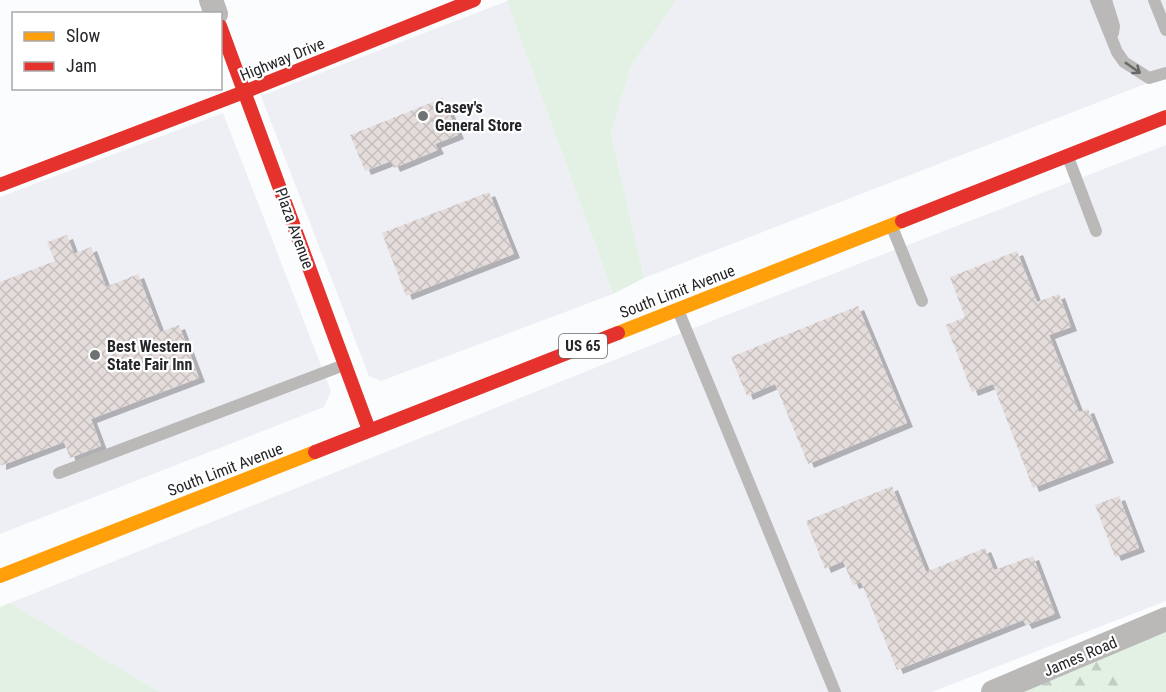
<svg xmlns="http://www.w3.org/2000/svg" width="1166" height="692" font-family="'Roboto Condensed',sans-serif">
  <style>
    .built { fill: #eeeff5 }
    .grass { fill: #e2f1e4 }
    .forest { fill: url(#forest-firs) }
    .building { fill: url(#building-cross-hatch); filter: url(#shadow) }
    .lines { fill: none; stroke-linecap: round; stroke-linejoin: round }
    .lane { stroke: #bab9b8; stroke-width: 12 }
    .street { stroke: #bab9b8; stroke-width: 24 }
    .slow { stroke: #ff9f0a; stroke-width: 14 }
    .jam { stroke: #e5322d; stroke-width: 14 }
    .oneway { stroke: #686869 }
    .poi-dot { fill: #707173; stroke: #fff; stroke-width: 2 }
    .labels { text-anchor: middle; stroke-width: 4.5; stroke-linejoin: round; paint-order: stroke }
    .shield { fill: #fff; stroke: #666769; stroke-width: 1.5 }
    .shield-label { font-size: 15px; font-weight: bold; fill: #252629 }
    .street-label { font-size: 16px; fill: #252629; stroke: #fff }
    .poi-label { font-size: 16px; font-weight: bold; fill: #252629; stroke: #fff; text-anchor: start }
  </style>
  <defs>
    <pattern id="forest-firs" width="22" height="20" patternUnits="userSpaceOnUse" patternTransform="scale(1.5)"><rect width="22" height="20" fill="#e2f1e4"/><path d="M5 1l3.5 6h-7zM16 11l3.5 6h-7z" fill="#c2cec4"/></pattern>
    <pattern id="building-cross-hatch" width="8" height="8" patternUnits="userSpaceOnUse" patternTransform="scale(1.5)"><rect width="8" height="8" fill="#e5dddc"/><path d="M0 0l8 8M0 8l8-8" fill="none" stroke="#c4bebd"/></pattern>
    <filter id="shadow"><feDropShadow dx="6" dy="4" stdDeviation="0" flood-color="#0004"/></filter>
  </defs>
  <rect width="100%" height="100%" fill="#fbfcfd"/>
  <g class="built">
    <path d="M 676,0 L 1166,0 L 1166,76 L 644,278 L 611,133 L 631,66 Z"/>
    <path d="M 507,1 L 613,294 L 381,381 L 369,376 L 261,96 Z"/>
    <path d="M 223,113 L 331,391 L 324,407 L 0,534 L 0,197 Z"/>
    <path d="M 1166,145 L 1166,601 L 932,692 L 160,692 L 10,603 L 724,316 Z"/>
  </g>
  <g class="grass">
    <path d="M 509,0 L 676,0 L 631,66 L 611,133 L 644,278 L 613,294 L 507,1 Z"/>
    <path d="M 10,603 L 160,692 L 0,692 L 0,607 Z"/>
    <path d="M 1166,628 L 1166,692 L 1126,692 L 1109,652 Z"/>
  </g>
  <path class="forest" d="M 1109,652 L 1126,692 L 1007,692 Z"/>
  <g class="building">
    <path d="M 443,98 L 458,135 L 435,144 L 438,150 L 394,168 L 391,161 L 365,171 L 350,135 Z"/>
    <path d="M 489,192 L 514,254 L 406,296 L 382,233 Z"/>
    <path d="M 67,235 L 74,254 L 91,247 L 106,287 L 138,274 L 160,332 L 179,325 L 199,378 L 91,419 L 101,446 L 70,458 L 64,442 L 0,466 L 0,282 L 55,261 L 47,242 Z"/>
    <path d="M 1017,251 L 1037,302 L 1059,294 L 1071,327 L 1049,335 L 1079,412 L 1088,409 L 1108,459 L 1033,488 L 993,384 L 972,392 L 946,325 L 965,317 L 950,277 Z"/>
    <path d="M 858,306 L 907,423 L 808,464 L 775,384 L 747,396 L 731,357 Z"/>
    <path d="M 892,486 L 926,572 L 985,548 L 994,570 L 1033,556 L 1055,614 L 1026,625 L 1023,620 L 897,670 L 861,582 L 853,585 L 843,561 L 825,569 L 806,521 Z"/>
    <path d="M 1119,496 L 1139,548 L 1115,557 L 1095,505 Z"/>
  </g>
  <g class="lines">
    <g class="lane">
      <path d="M 1096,0 L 1117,52 L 1124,62 L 1149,78 L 1166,73"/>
      <path d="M 1106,0 L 1114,26 L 1113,33"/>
      <path d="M 1154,0 L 1166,30"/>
      <path d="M 1068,157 L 1096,231"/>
      <path d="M 892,227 L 922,301"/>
      <path d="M 678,310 L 835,692"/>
      <path d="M 59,473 L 344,365"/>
    </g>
    <g class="street">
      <path d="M 211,0 L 216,14"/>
      <path d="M 993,692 L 1166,619"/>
    </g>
    <g class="slow">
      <path d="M 618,333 L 902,221"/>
      <path d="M 0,576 L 315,452"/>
    </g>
    <g class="jam">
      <path d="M 220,26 L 369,430"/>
      <path d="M 0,185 L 244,92 L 474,0"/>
      <path d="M 902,221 L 1166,117"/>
      <path d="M 315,452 L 618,333"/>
    </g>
  </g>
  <defs><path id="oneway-shaft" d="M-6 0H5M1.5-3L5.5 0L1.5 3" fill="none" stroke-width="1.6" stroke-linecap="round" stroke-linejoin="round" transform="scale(1.5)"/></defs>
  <use class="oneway" href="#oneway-shaft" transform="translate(1133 68) rotate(35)"/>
  <g class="poi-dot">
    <circle cx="423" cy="116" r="6"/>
    <circle cx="95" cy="355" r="6"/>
  </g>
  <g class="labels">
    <rect class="shield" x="559" y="334" width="48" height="24" rx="4.5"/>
    <g class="shield-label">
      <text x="583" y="351">US 65</text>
    </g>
    <g class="street-label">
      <text transform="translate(282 59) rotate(-22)" y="6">Highway Drive</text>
      <text transform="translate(295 228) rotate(70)" y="6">Plaza Avenue</text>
      <text transform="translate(677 291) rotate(-21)" y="6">South Limit Avenue</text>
      <text transform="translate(225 469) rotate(-21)" y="6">South Limit Avenue</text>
      <text transform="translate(1080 656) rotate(-23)" y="6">James Road</text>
    </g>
    <g class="poi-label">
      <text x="435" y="113">Casey's<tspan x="435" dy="18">General Store</tspan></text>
      <text x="107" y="352">Best Western<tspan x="107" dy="18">State Fair Inn</tspan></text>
    </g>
  </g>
  <rect x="12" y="12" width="210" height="78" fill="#ffffff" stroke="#a8a8a9" stroke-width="1.5"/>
  <rect x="24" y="32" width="30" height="9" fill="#ff9f0a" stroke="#a8a8a9" stroke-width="1.5"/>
  <text x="66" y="42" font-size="18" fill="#252629">Slow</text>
  <rect x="24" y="62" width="30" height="9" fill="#e5322d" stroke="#a8a8a9" stroke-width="1.5"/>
  <text x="66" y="72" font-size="18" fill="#252629">Jam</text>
</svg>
